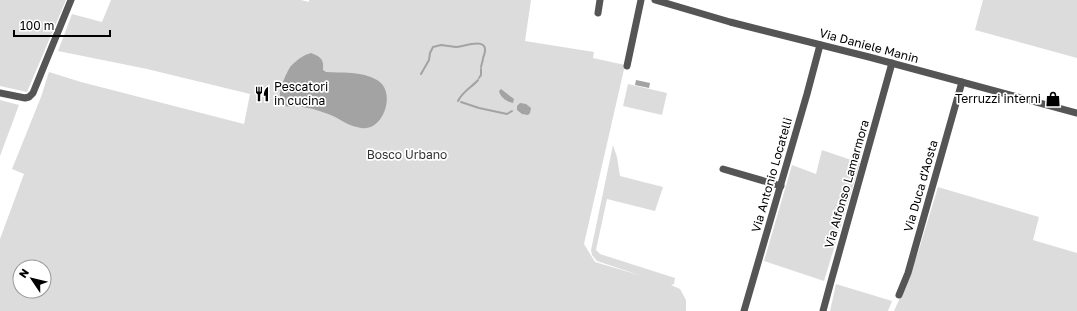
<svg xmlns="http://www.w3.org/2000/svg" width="1077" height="311" font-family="'Golos Text',sans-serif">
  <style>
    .green { fill: #dcdcdc; fill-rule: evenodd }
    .water { fill: #a3a3a3 }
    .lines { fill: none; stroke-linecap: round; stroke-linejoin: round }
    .stream { stroke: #a3a3a3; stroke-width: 2 }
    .street { stroke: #555; stroke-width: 7 }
    .labels { text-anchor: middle; stroke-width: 3.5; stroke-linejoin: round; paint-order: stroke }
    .street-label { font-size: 12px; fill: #000; stroke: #fff }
    .poi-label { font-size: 12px; fill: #000; stroke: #fff; text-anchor: start }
    .park-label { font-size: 12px; fill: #333; stroke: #fff }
  </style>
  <rect width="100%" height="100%" fill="#fff"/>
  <g class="green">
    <path d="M 0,0 L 66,0 L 27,92 L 0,86 Z"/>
    <path d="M 111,0 L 301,0 L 309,2 L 309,0 L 531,0 L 525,41 L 594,52 L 593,58 L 625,65 L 584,244 L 595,262 L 642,276 L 597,261 L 592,255 L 591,250 L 613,145 L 617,157 L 620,176 L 663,187 L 655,211 L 607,199 L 596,250 L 600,254 L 675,278 L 674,284 L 671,285 L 680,289 L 686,300 L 686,311 L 0,311 L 0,239 L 24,174 L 12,169 L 41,97 L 49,72 L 81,82 L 244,124 L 250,94 L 147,69 L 58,51 L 72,14 L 102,22 ZM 20,267 L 44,267 L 44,291 L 20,291 Z"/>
    <path d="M 983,0 L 1077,0 L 1077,58 L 975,30 Z"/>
    <path d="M 628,84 L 667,93 L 662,115 L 623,106 Z"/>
    <path d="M 0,100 L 19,105 L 0,156 Z"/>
    <path d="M 822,150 L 860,163 L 824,281 L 764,261 L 792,165 L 816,174 Z"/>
    <path d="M 938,187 L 1039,217 L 1033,240 L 1077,253 L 1077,311 L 894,311 L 909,278 L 920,246 Z"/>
    <path d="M 836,284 L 892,301 L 888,311 L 830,311 Z"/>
  </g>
  <g class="water">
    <path d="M 311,53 C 321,57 324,59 323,70 L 326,72 C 342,73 361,71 377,80 C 397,91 384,132 361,128 C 349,126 343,121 333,116 C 327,113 319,111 313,109 C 308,108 302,107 298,106 C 293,106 287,108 283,105 C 274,100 286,72 291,66 C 297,60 303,55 311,53 Z"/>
    <path d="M 636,80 L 650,83 L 649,88 L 635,85 Z"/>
    <path d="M 501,89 L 514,99 L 513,103 C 507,102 500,97 499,91 Z"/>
    <path d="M 520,103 L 526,104 L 531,108 L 530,113 L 528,115 L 522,114 L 517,110 L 517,106 Z"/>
  </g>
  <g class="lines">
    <g class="stream">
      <path d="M 457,47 C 469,45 492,36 483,58"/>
      <path d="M 481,67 L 483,59"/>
      <path d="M 421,74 L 429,60 L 430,53 L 433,47 L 441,45 L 456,47"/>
      <path d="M 479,78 L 481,75 L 481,69"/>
      <path d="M 458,101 C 462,92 472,87 478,80"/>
      <path d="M 461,102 L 479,108 L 507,114 L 512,111"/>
      <path d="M 277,105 L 280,102"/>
    </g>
    <g class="street">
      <path d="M 655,0 L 730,22 L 869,57 L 1077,113"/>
      <path d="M 598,13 L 600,0"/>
      <path d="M 627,66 L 641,0"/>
      <path d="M 0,93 L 25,98 L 29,97 L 33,93 L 71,0"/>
      <path d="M 723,169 L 781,186"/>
      <path d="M 899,295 L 908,273 L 962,82"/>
      <path d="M 744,311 L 807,94 L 820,45"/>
      <path d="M 823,311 L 830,285 L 892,63"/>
    </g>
  </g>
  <defs>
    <g id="restaurant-bare" transform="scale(1.2)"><path d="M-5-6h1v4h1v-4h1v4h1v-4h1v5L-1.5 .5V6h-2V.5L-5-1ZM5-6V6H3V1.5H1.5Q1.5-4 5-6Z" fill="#000" stroke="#fff" stroke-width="2.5" paint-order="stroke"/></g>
    <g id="shop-bare" transform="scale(1.2)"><path d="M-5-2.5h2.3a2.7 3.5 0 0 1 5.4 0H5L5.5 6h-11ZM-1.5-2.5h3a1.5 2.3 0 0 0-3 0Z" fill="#000" stroke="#fff" stroke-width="2.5" paint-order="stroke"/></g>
  </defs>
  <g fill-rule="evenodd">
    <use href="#restaurant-bare" x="262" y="94"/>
    <use href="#shop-bare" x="1053" y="99"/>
  </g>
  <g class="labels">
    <g class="street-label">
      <text transform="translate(869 46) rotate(15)" y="4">Via Daniele Manin</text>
      <text transform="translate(772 175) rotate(-74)" y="4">Via Antonio Locatelli</text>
      <text transform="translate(847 184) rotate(-74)" y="4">Via Alfonso Lamarmora</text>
      <text transform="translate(921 186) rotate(-74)" y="4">Via Duca d'Aosta</text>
    </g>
    <g class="poi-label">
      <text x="274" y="91">Pescatori<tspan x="274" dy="14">in cucina</tspan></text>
      <text x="1041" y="103" text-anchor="end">Terruzzi interni</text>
    </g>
    <g class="park-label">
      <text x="407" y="159">Bosco Urbano</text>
    </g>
  </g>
  <g transform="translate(32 279) rotate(305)"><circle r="19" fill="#ffffff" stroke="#999999"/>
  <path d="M0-3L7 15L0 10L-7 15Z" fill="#000000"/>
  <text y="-6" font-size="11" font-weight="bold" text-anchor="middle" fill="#000000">N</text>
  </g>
  <path d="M14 30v6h96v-6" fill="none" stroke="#000000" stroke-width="2"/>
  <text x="20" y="30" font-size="12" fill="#000000" stroke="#ffffff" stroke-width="3" paint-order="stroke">100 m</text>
</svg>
